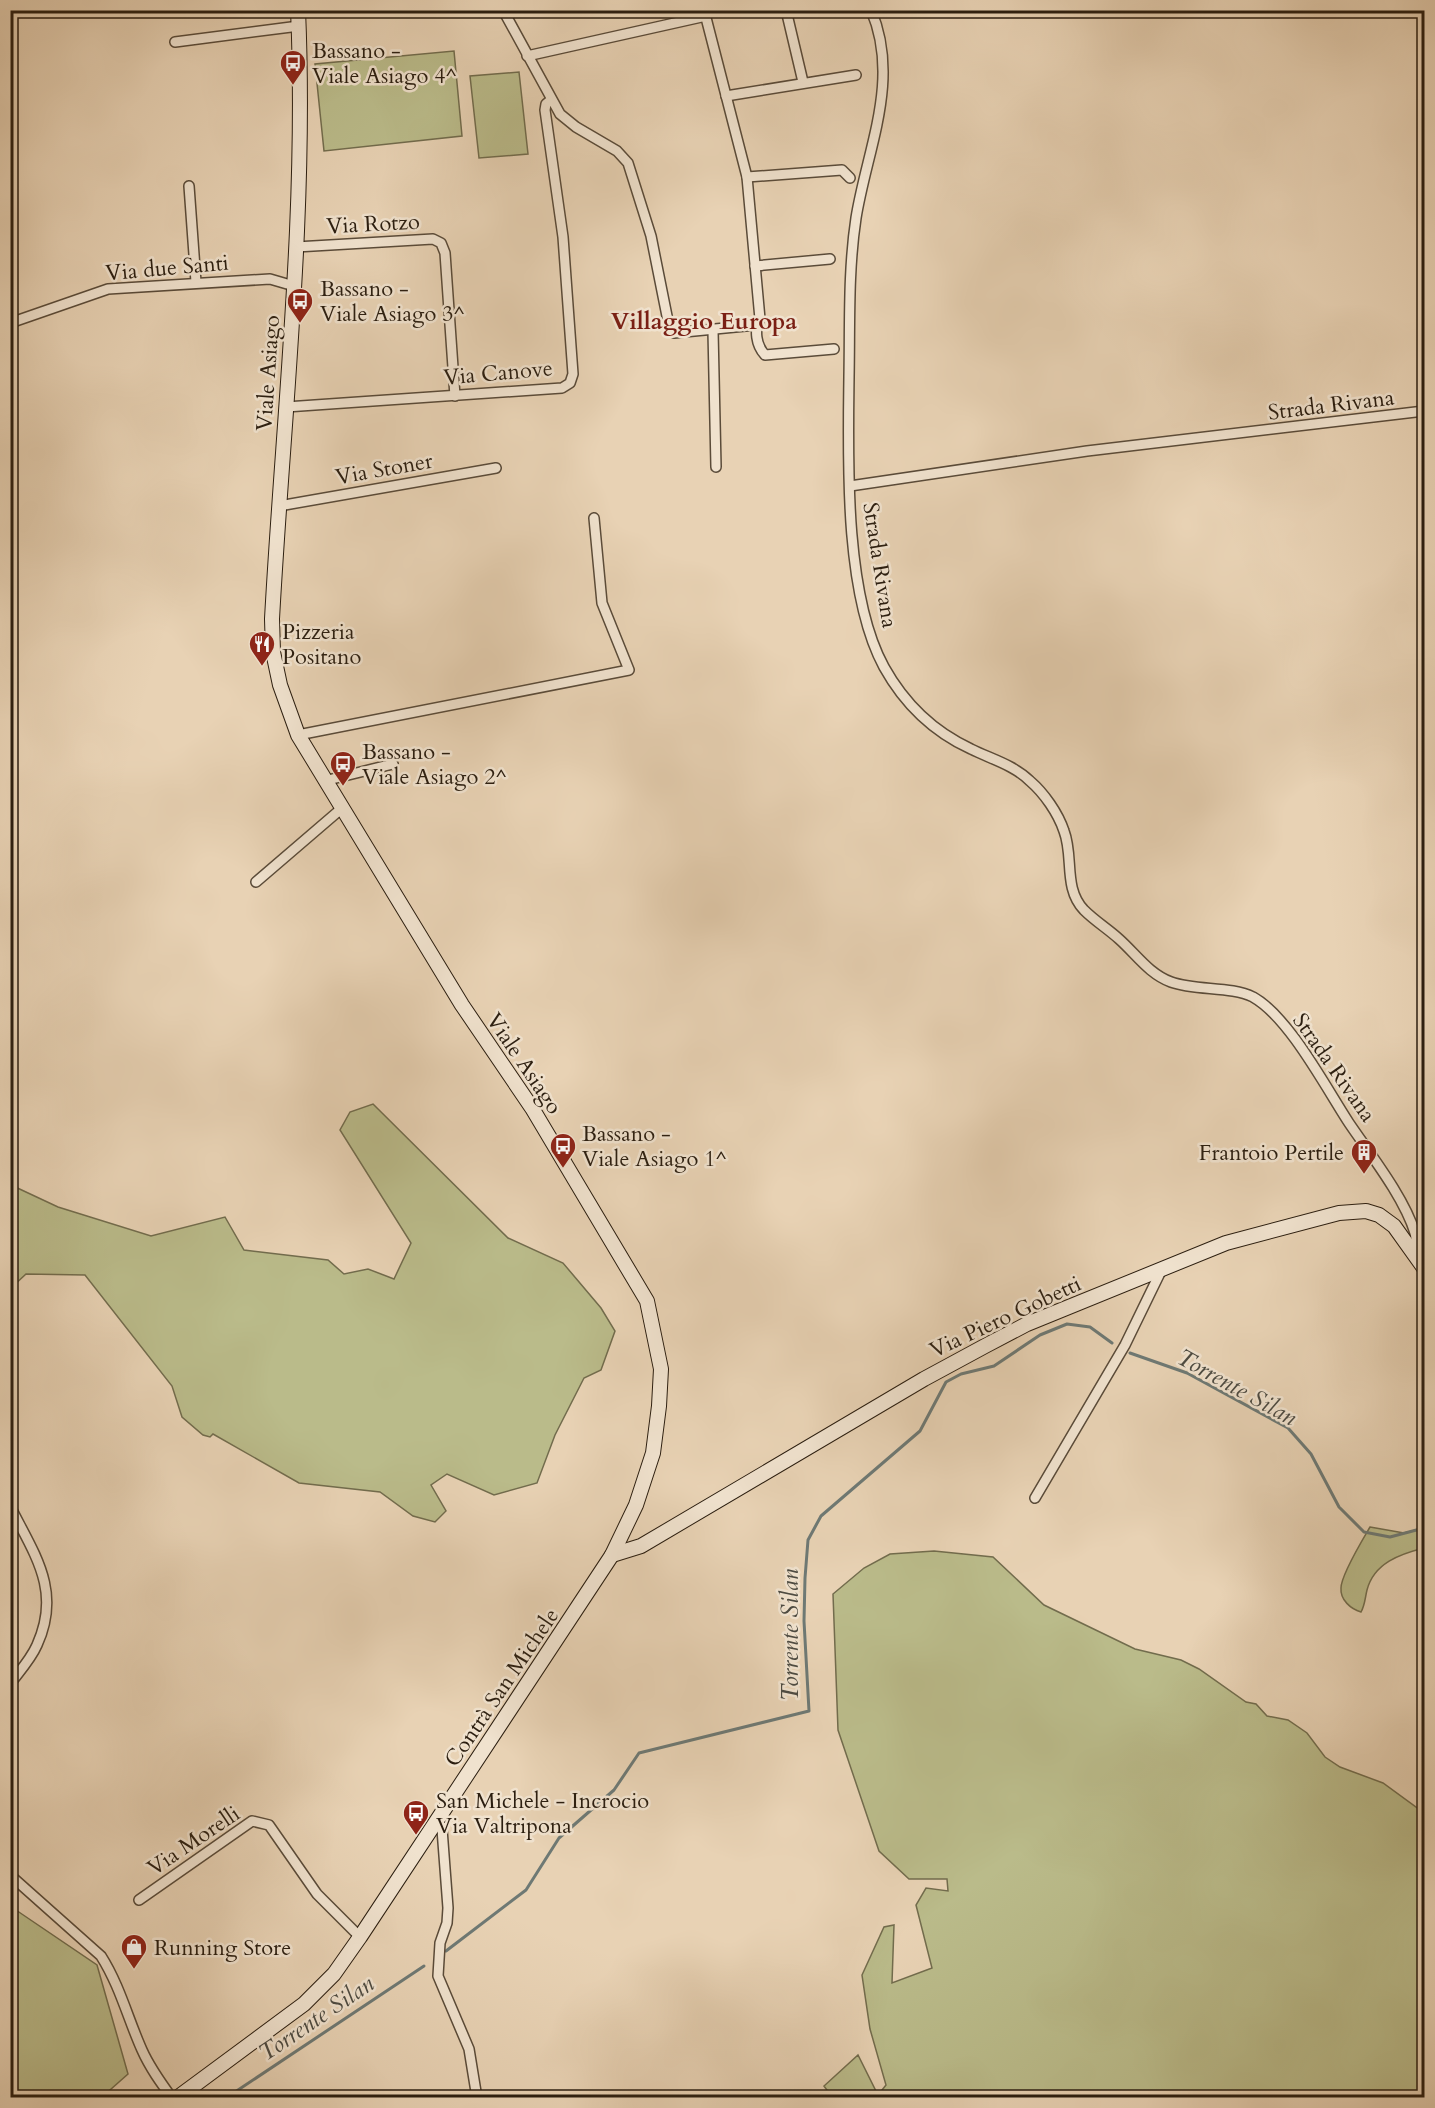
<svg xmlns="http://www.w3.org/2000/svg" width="1435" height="2108" font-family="Cardo,serif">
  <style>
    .green { fill: #babb8a; stroke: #726c4d; stroke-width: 1.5 }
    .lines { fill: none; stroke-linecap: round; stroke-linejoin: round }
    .stream { stroke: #6e7974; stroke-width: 3 }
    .street-casing { stroke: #5a4b39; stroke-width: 12 }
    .secondary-casing { stroke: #2b1e10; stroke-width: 16 }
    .street { stroke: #f0e2ce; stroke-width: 9 }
    .secondary { stroke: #f0e2ce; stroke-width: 14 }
    .labels { text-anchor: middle; stroke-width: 5; stroke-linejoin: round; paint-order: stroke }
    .poi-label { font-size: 22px; fill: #2b1e10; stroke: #f0e2ce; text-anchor: start }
    .street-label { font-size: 22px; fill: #2b1e10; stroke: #f0e2ce }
    .neighbourhood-label { font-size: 24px; font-weight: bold; fill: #7a1f14; stroke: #f0e2ce }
    .water-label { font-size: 24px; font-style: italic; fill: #4d4b42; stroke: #f0e2ce }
  </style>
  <rect width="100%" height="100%" fill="#e8d2b4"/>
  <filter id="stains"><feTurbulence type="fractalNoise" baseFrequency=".00333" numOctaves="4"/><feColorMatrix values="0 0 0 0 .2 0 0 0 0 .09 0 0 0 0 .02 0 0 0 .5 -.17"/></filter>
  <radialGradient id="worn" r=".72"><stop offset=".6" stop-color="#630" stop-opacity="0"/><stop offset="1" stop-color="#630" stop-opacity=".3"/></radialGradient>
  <g class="green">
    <path d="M 454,51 L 462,136 L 324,151 L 315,64 Z"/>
    <path d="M 519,72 L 528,154 L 479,158 L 470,76 Z"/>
    <path d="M 373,1104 L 508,1238 L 563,1263 L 601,1308 L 615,1331 L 601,1370 L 584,1378 L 555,1435 L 537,1483 L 494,1495 L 447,1474 L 431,1485 L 446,1511 L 435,1522 L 413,1516 L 380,1492 L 299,1483 L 213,1434 L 210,1437 L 203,1435 L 182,1417 L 172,1386 L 85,1275 L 26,1274 L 11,1288 L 11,1185 L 58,1207 L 151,1236 L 225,1217 L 244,1250 L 328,1260 L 344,1274 L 368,1269 L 394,1279 L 411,1243 L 340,1130 L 350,1112 Z"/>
    <path d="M 1370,1527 L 1404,1533 L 1424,1528 L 1424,1548 C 1400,1554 1374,1563 1367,1590 C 1365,1598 1365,1605 1361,1612 C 1351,1609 1340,1600 1341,1588 C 1341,1575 1363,1539 1370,1527 Z"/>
    <path d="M 934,1551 L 993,1557 L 1044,1605 L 1135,1649 L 1181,1660 L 1199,1669 L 1246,1702 L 1256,1704 L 1267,1716 L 1288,1720 L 1307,1733 L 1325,1757 L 1340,1767 L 1383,1783 L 1424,1813 L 1424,2097 L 832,2097 L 824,2086 L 858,2055 L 878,2095 L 886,2085 L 870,2029 L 862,1975 L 884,1927 L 894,1925 L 892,1983 L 932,1968 L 916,1905 L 926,1888 L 948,1891 L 947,1879 L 909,1879 L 879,1851 L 838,1730 L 833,1594 L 864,1568 L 890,1554 Z"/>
    <path d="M 10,1906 L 97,1965 L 128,2074 L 102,2097 L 11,2097 Z"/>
  </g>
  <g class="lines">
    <g class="stream">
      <path d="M 1130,1353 L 1187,1373 L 1288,1428 L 1311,1454 L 1339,1507 L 1364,1532 L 1390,1537 L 1424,1528"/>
      <path d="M 446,1951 L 526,1890 L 559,1838 L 614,1790 L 639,1753 L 809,1711 L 804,1621 L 805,1578 L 808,1540 L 821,1516 L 920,1431 L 946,1382 L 961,1374 L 994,1366 L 1040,1335 L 1067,1324 L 1090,1327 L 1112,1343"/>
      <path d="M 226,2098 L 424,1966"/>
    </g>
    <g class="street-casing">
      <g id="street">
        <path d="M 503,10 L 560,114 L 576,127 L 617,151 L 628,163 L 651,236 L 670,331 L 674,333 L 756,325"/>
        <path d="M 704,10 L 747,177 L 760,319 C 754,330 756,345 765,355 L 834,349"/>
        <path d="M 786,10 L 803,82"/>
        <path d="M 871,10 C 901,80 867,149 856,218 C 848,271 850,324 849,377 C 848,459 844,594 884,667 C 904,703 934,732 971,749 C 991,759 1014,765 1030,781 C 1044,793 1058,813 1064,831 C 1074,857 1063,888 1084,910 C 1095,921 1108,929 1119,939 C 1136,954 1149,974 1171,982 C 1196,991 1231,986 1253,997 C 1289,1017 1326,1088 1349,1123 C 1370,1154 1404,1197 1415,1233 C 1417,1240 1416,1248 1417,1255"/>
        <path d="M 175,42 L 299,26"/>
        <path d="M 527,56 L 706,16"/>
        <path d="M 726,96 L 856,75"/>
        <path d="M 747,177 L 842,170 L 850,178"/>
        <path d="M 189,186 L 196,282"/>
        <path d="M 296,247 L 433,239 L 441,243 L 445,253 L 455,396"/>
        <path d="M 755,266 L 830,259"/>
        <path d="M 10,323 L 108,289 L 270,279 L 294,286"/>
        <path d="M 713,331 L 716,467"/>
        <path d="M 286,407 L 562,388 L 570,383 L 573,374 L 563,237 L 545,110 L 546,104 L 551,100"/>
        <path d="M 850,486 L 1087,451 L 1424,411"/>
        <path d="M 279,506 L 496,468"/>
        <path d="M 298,735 L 629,670 L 602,603 L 594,518"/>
        <path d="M 324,781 L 393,764"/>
        <path d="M 256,882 L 341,809"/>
        <path d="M 1035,1498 L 1125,1345 L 1161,1271"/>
        <path d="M 10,1506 C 34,1554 62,1590 37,1645 C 31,1659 19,1672 10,1684"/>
        <path d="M 438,1820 L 442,1829 L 448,1908 L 447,1923 L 440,1943 L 438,1976 L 469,2049 L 477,2098"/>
        <path d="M 10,1875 L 101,1956 C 120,1986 128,2019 142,2050 C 150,2068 161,2083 172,2098"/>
        <path d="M 139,1900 L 252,1821 L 269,1825 L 317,1894 L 360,1937"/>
      </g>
    </g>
    <g class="secondary-casing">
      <g id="secondary">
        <path d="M 612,1555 L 641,1546 L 924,1379 L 985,1346 L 1027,1324 L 1226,1243 L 1339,1213 L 1366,1211 L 1379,1215 L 1394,1226 L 1424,1268"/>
        <path d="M 177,2098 L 304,2004 L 334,1974 L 360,1937 L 612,1555 L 636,1505 L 653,1453 L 659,1406 L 661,1369 L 647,1301 L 532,1108 L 462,1005 L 298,735 L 280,685 L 273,652 L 272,619 C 283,417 307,214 298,10"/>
      </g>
    </g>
    <use href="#street" class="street"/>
    <use href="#secondary" class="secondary"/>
  </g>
  <defs>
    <g id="bus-pin" transform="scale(1.35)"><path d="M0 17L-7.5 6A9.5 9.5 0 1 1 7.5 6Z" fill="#8f2418" stroke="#f0e2ce"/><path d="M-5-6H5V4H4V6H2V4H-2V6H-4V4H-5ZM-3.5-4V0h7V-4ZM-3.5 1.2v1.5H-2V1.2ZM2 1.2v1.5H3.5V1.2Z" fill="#fff"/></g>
    <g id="restaurant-pin" transform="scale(1.35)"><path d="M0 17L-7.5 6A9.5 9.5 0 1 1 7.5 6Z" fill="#8f2418" stroke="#f0e2ce"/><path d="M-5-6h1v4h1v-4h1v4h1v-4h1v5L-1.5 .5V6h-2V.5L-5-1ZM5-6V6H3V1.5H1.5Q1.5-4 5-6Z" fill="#fff"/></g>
    <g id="building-pin" transform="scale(1.35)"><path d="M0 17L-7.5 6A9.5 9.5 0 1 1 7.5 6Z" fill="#8f2418" stroke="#f0e2ce"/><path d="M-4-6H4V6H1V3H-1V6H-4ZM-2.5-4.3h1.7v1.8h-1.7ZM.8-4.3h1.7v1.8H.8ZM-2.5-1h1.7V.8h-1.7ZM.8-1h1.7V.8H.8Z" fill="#fff"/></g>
    <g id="shop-pin" transform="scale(1.35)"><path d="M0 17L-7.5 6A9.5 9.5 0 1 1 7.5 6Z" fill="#8f2418" stroke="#f0e2ce"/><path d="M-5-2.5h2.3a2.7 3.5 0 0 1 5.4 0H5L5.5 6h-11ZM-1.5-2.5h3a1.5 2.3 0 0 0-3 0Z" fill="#fff"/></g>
  </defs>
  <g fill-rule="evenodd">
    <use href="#bus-pin" x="293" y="63"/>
    <use href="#bus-pin" x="300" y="301"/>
    <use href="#restaurant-pin" x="262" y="644"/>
    <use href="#bus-pin" x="343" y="764"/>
    <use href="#bus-pin" x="563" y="1146"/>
    <use href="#building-pin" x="1364" y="1152"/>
    <use href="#bus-pin" x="416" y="1813"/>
    <use href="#shop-pin" x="134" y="1947"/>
  </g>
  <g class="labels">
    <g class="poi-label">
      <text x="312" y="58">Bassano -<tspan x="312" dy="25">Viale Asiago 4^</tspan></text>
      <text x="320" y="296">Bassano -<tspan x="320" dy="25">Viale Asiago 3^</tspan></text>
      <text x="282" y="639">Pizzeria<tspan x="282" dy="25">Positano</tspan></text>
      <text x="362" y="759">Bassano -<tspan x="362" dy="25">Viale Asiago 2^</tspan></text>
      <text x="582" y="1141">Bassano -<tspan x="582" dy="25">Viale Asiago 1^</tspan></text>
      <text x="1344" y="1160" text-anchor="end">Frantoio Pertile</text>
      <text x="436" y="1808">San Michele - Incrocio<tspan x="436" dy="25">Via Valtripona</tspan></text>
      <text x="154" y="1955">Running Store</text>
    </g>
    <g class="street-label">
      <text transform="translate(373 223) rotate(-3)" y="8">Via Rotzo</text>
      <text transform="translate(167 267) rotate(-5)" y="8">Via due Santi</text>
      <text transform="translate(498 372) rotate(-5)" y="8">Via Canove</text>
      <text transform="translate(267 373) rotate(-86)" y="8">Viale Asiago</text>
      <text transform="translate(1331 404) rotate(-7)" y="8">Strada Rivana</text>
      <text transform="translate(384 468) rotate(-10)" y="8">Via Stoner</text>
      <text transform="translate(881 565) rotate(81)" y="8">Strada Rivana</text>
      <text transform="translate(525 1063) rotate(56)" y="8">Viale Asiago</text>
      <text transform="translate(1335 1067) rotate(55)" y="8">Strada Rivana</text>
      <text transform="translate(1005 1316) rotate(-25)" y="8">Via Piero Gobetti</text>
      <text transform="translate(501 1687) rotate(-56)" y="8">Contrà San Michele</text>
      <text transform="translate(193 1840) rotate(-34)" y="8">Via Morelli</text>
    </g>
    <g class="neighbourhood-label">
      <text x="704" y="329">Villaggio Europa</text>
    </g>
    <g class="water-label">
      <text transform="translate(1237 1387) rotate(29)" y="8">Torrente Silan</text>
      <text transform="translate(790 1635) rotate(-90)" y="8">Torrente Silan</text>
      <text transform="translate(316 2018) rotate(-34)" y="8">Torrente Silan</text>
    </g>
  </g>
  <rect width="1435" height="2108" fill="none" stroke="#e8d2b4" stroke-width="36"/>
  <rect x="12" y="12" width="1411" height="2084" fill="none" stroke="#2b1e10" stroke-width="3"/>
  <rect x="18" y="18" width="1399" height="2072" fill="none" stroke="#2b1e10" stroke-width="1.5"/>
  <rect width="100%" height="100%" filter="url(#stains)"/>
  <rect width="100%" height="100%" fill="url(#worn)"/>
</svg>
